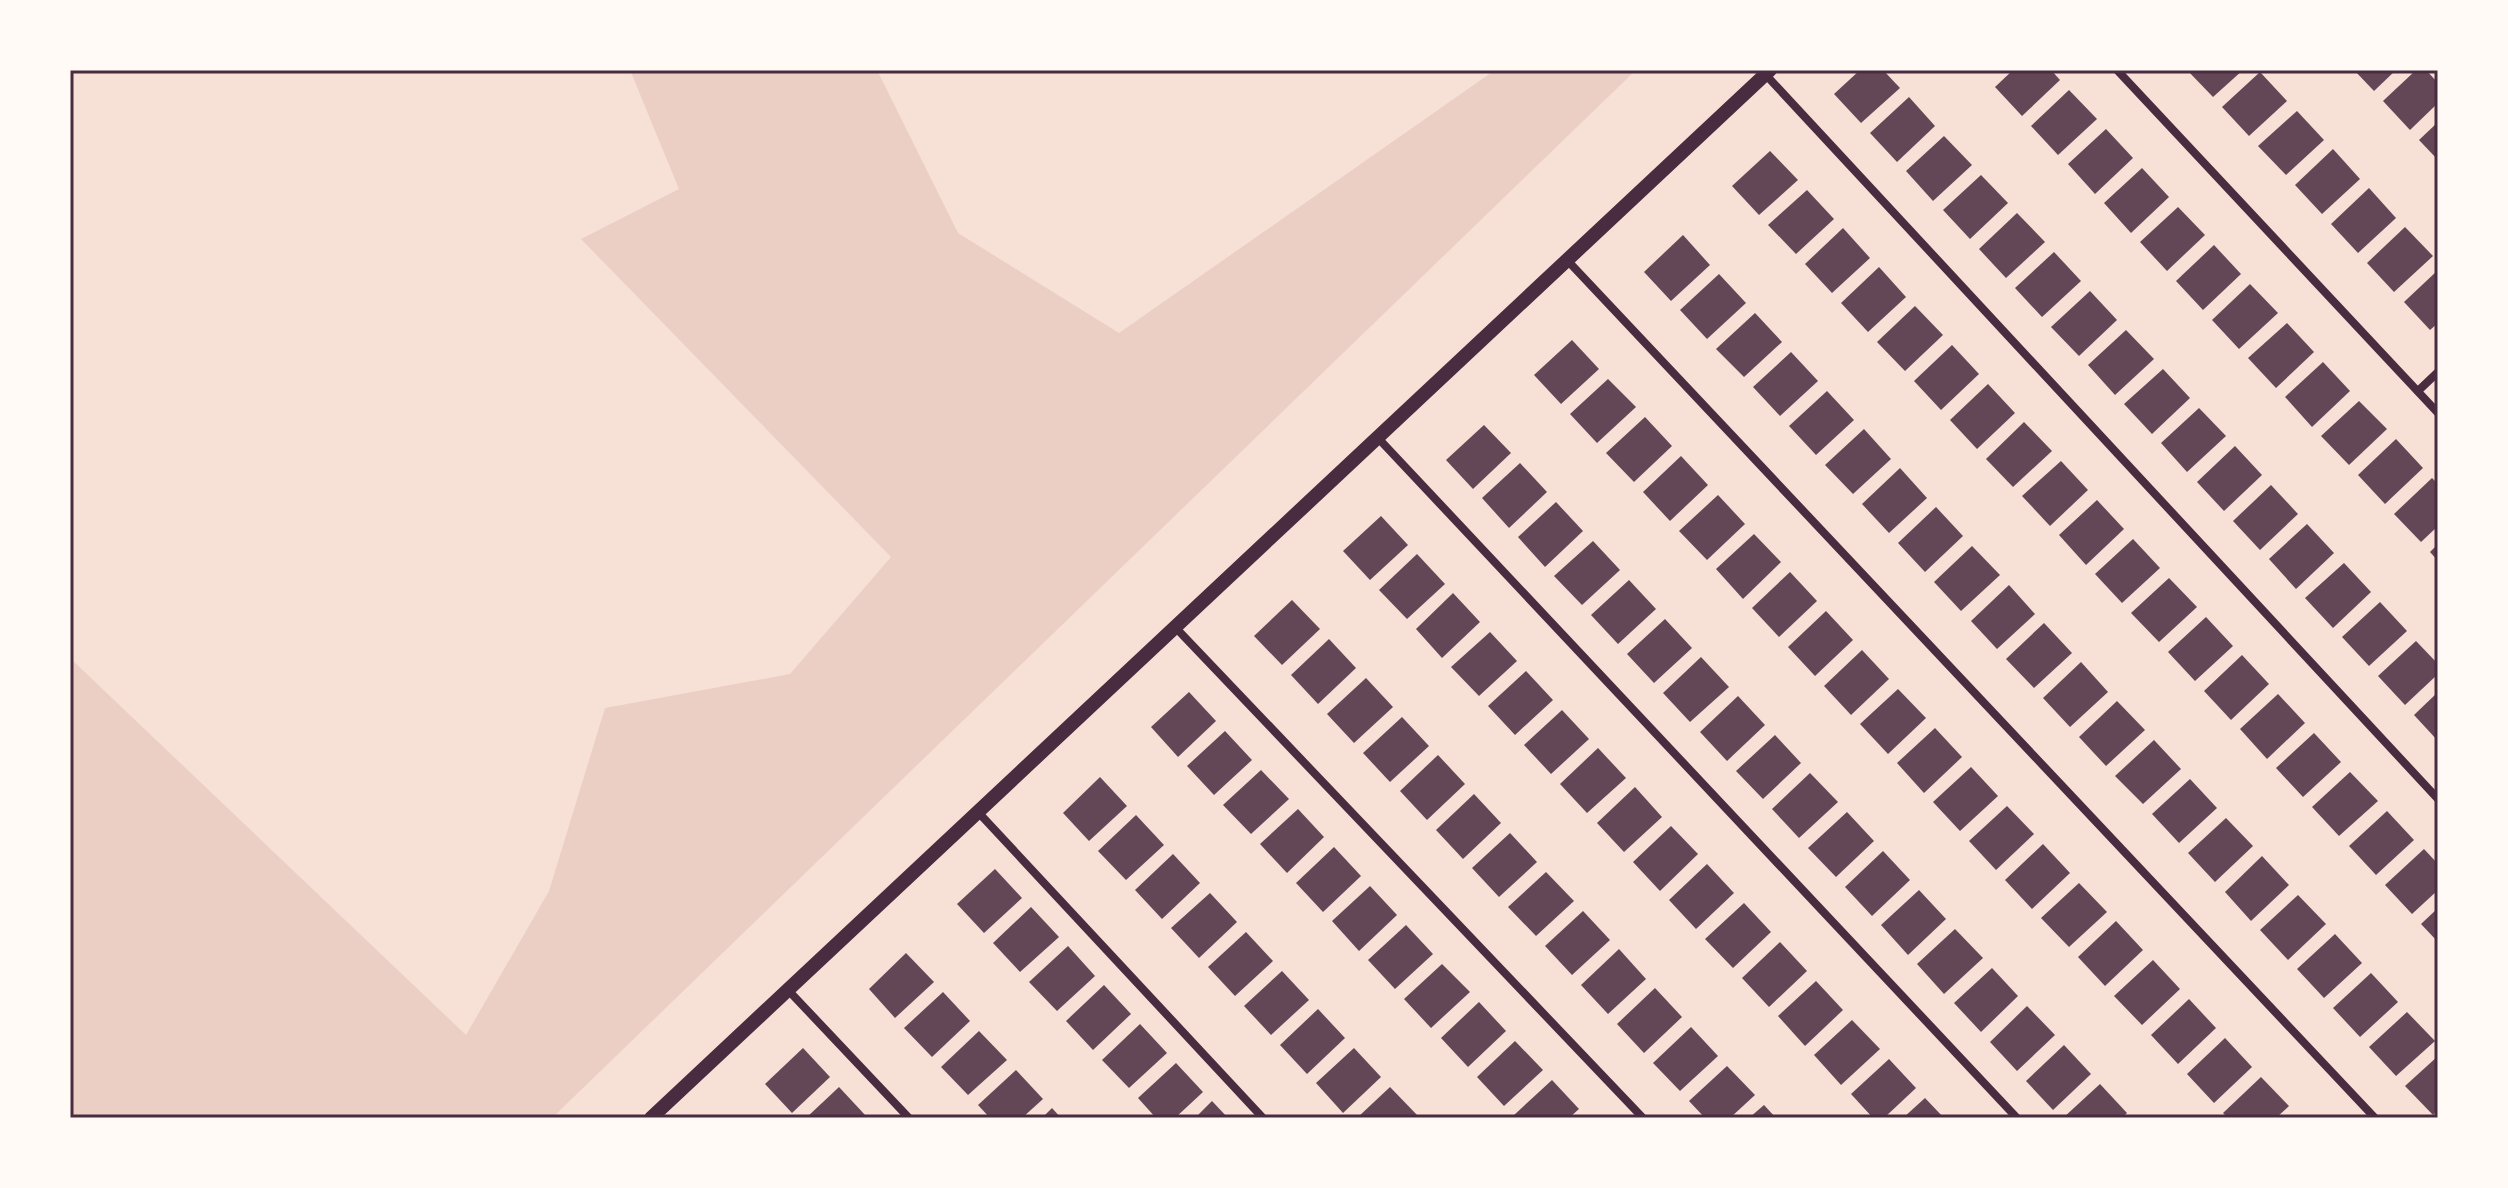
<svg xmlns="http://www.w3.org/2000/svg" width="2508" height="1188" font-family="'Source Sans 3',sans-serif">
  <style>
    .green { fill: #ebcfc5 }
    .building { fill: #644757 }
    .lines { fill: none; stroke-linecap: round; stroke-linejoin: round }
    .minor { stroke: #4a2c40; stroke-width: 8 }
    .tertiary { stroke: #4a2c40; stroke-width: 14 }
    .neatline { fill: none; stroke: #4a2c40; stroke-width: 3 }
  </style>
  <rect width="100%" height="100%" fill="#f7e1d7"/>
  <path class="green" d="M 630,70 L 877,70 L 958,233 L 1119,333 L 1495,70 L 1636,70 L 552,1118 L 70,1118 L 70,658 L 466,1035 L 549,891 L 605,708 L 790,674 L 891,557 L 581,239 L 679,189 Z"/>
  <g class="building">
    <path d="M 1860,70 L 1883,70 L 1900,88 L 1861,123 L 1834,94 Z"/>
    <path d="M 2013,70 L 2051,70 L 2060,80 L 2022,116 L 1995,87 Z"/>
    <path d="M 2187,70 L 2243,70 L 2213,97 Z"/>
    <path d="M 2354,70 L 2396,70 L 2374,91 Z"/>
    <path d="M 2416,70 L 2426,70 L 2438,83 L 2438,103 L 2410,130 L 2383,101 Z"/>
    <path d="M 2260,72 L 2287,101 L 2249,136 L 2222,107 Z"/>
    <path d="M 2069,90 L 2097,119 L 2058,155 L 2031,126 Z"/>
    <path d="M 1909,97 L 1935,126 L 1897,162 L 1870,133 Z"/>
    <path d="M 2297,111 L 2324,140 L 2286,175 L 2258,146 Z"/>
    <path d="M 2438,122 L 2438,160 L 2419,140 Z"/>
    <path d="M 2106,129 L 2133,158 L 2095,194 L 2068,164 Z"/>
    <path d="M 1944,136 L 1972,165 L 1933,201 L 1906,171 Z"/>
    <path d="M 2333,149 L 2360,179 L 2322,214 L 2295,185 Z"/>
    <path d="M 1770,151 L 1798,180 L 1759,215 L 1732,186 Z"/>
    <path d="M 2142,168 L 2169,197 L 2131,233 L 2104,203 Z"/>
    <path d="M 1981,175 L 2008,203 L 1970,239 L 1943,210 Z"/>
    <path d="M 2369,188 L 2396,218 L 2358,253 L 2331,224 Z"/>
    <path d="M 1807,190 L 1834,219 L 1796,254 L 1768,225 Z"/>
    <path d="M 2178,207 L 2205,235 L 2167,271 L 2140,242 Z"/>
    <path d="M 2017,213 L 2045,242 L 2006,278 L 1979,249 Z"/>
    <path d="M 2405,227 L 2433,256 L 2394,292 L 2367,263 Z"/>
    <path d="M 1843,228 L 1870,258 L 1832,293 L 1805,264 Z"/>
    <path d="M 1683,235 L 1710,265 L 1671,301 L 1644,272 Z"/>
    <path d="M 2214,245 L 2241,274 L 2203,310 L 2176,281 Z"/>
    <path d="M 2054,252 L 2081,281 L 2042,317 L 2015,288 Z"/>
    <path d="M 1879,267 L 1906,297 L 1868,332 L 1841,303 Z"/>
    <path d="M 2438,270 L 2438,323 L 2430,330 L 2404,302 Z"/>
    <path d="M 1719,274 L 1746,303 L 1707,339 L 1680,310 Z"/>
    <path d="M 2250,284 L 2278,313 L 2239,349 L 2212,320 Z"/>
    <path d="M 2090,291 L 2117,320 L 2079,356 L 2051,327 Z"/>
    <path d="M 1915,306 L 1943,335 L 1905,371 L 1877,342 Z"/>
    <path d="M 1755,313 L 1782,342 L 1744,377 L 1716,349 Z"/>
    <path d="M 2287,323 L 2314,352 L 2276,388 L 2248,358 Z"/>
    <path d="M 2126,330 L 2154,359 L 2115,395 L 2088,365 Z"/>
    <path d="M 1572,340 L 1599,369 L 1561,404 L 1534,375 Z"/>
    <path d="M 1952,345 L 1979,374 L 1941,410 L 1914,381 Z"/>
    <path d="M 1791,352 L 1818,381 L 1780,416 L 1753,387 Z"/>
    <path d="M 2323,362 L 2350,391 L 2312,427 L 2285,397 Z"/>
    <path d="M 2163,369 L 2190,398 L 2152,434 L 2124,404 Z"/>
    <path d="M 1608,379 L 1636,407 L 1597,443 L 1570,414 Z"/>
    <path d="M 1988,384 L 2015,413 L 1977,449 L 1950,420 Z"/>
    <path d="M 1827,391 L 1854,420 L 1816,455 L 1789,426 Z"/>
    <path d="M 2359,401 L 2387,429 L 2349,465 L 2321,436 Z"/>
    <path d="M 2199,408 L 2226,436 L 2187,472 L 2161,443 Z"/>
    <path d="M 1645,417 L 1672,446 L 1634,482 L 1606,453 Z"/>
    <path d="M 2024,422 L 2052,451 L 2013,487 L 1986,459 Z"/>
    <path d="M 1484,425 L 1511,453 L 1473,489 L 1446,460 Z"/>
    <path d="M 1864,429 L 1891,459 L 1853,494 L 1825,465 Z"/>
    <path d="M 2396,439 L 2423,468 L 2385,504 L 2358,475 Z"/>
    <path d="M 2235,446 L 2262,475 L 2224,511 L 2197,482 Z"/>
    <path d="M 1681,456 L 1708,485 L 1670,521 L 1643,492 Z"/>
    <path d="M 2061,461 L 2088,490 L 2050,526 L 2022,496 Z"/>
    <path d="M 1520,463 L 1547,492 L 1509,528 L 1482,498 Z"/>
    <path d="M 1900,468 L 1927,498 L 1889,533 L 1862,504 Z"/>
    <path d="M 2432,478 L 2438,484 L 2438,526 L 2421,542 L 2394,514 Z"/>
    <path d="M 2271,485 L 2298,514 L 2260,550 L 2233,521 Z"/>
    <path d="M 1718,495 L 1745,524 L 1707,560 L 1679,531 Z"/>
    <path d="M 2097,500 L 2124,529 L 2086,565 L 2059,535 Z"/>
    <path d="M 1556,502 L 1583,531 L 1545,567 L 1518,537 Z"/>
    <path d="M 1936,507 L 1963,536 L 1925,572 L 1898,543 Z"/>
    <path d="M 1381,516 L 1408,545 L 1370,580 L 1343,551 Z"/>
    <path d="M 2307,524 L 2334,553 L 2296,589 L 2269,559 Z"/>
    <path d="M 1754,534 L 1781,562 L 1743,599 L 1716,569 Z"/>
    <path d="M 2133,539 L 2160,568 L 2122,603 L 2095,574 Z"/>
    <path d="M 1593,541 L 1620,570 L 1582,605 L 1554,576 Z"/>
    <path d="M 2438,544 L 2438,561 L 2430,552 Z"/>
    <path d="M 1972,546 L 2000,575 L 1961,611 L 1934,582 Z"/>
    <path d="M 1417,554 L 1445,584 L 1407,619 L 1379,590 Z"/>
    <path d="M 2344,563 L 2371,592 L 2333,628 L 2305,598 Z"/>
    <path d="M 1790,572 L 1817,601 L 1779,637 L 1752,608 Z"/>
    <path d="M 2169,578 L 2197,607 L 2159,642 L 2131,613 Z"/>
    <path d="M 1629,580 L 1656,609 L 1618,644 L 1591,615 Z"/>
    <path d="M 2009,585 L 2035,614 L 1997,649 L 1971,621 Z"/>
    <path d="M 1453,593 L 1480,622 L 1442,658 L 1416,629 Z"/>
    <path d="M 1292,600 L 1320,629 L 1282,665 L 1254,636 Z"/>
    <path d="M 2380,602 L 2407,631 L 2369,666 L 2342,637 Z"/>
    <path d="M 1826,611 L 1853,640 L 1815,676 L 1788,647 Z"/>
    <path d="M 2206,617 L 2233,646 L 2195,681 L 2168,652 Z"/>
    <path d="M 1665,619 L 1692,648 L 1654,683 L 1627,654 Z"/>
    <path d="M 2044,623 L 2072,653 L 2034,688 L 2006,659 Z"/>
    <path d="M 1490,632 L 1517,661 L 1479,696 L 1451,667 Z"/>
    <path d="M 1329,639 L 1356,668 L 1318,704 L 1291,675 Z"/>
    <path d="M 2416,641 L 2438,664 L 2438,674 L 2405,705 L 2378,676 Z"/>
    <path d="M 1862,650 L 1889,679 L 1851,715 L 1824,686 Z"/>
    <path d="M 2242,655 L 2269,684 L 2231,720 L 2204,691 Z"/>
    <path d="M 1701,657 L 1729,687 L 1690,722 L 1663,693 Z"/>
    <path d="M 2081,662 L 2108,692 L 2070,727 L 2043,698 Z"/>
    <path d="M 1526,671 L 1553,700 L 1515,735 L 1488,706 Z"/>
    <path d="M 1366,678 L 1393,707 L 1354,743 L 1327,714 Z"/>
    <path d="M 1898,689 L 1926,718 L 1888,754 L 1860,724 Z"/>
    <path d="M 1189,692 L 1216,721 L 1178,757 L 1151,727 Z"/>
    <path d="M 2438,692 L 2438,741 L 2414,715 Z"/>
    <path d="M 2278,694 L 2305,723 L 2267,759 L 2240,729 Z"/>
    <path d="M 1738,696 L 1765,725 L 1727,761 L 1700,732 Z"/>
    <path d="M 2117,701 L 2145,730 L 2106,766 L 2079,737 Z"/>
    <path d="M 1562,710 L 1589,739 L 1551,774 L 1524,745 Z"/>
    <path d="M 1402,717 L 1429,746 L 1390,782 L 1363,753 Z"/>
    <path d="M 1935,728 L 1962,757 L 1924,793 L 1897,763 Z"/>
    <path d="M 1225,731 L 1252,760 L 1214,795 L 1187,766 Z"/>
    <path d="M 2314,733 L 2341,762 L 2303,797 L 2276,768 Z"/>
    <path d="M 1775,735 L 1801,763 L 1763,799 L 1736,771 Z"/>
    <path d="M 2154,740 L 2181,769 L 2143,804 L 2115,776 Z"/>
    <path d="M 1598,748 L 1626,778 L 1587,813 L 1560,784 Z"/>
    <path d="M 1438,755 L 1465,784 L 1427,820 L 1400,791 Z"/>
    <path d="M 1971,767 L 1998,796 L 1960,831 L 1933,802 Z"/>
    <path d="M 1261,770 L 1289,799 L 1251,834 L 1223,805 Z"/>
    <path d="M 2350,772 L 2378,801 L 2339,836 L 2312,807 Z"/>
    <path d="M 1810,773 L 1838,802 L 1799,838 L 1772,809 Z"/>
    <path d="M 1100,777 L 1127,806 L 1089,841 L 1063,813 Z"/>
    <path d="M 2190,779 L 2217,808 L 2179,843 L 2152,814 Z"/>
    <path d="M 1635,787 L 1662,817 L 1624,852 L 1597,823 Z"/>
    <path d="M 1474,794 L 1501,823 L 1463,859 L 1436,830 Z"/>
    <path d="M 2007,806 L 2034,834 L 1996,870 L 1969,841 Z"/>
    <path d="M 1298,809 L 1324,837 L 1287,873 L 1260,844 Z"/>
    <path d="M 2387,811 L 2414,840 L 2376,875 L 2349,846 Z"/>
    <path d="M 1847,812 L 1874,841 L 1836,877 L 1808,848 Z"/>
    <path d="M 1136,815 L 1164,845 L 1126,880 L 1098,851 Z"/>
    <path d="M 2226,818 L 2253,846 L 2215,882 L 2188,853 Z"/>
    <path d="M 1671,826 L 1698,854 L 1660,891 L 1633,862 Z"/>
    <path d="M 1510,833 L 1537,862 L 1499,897 L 1472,868 Z"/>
    <path d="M 2043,844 L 2070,873 L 2032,909 L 2005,880 Z"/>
    <path d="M 1334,847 L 1361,876 L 1323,912 L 1296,883 Z"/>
    <path d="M 2424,849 L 2438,864 L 2438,890 L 2412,914 L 2385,885 Z"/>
    <path d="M 1883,851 L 1910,880 L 1872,916 L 1845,887 Z"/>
    <path d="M 1173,854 L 1200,883 L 1162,919 L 1135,890 Z"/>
    <path d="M 2262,856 L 2289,885 L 2251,921 L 2225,892 Z"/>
    <path d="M 1707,864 L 1734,893 L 1696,929 L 1669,900 Z"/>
    <path d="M 995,869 L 1022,898 L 984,933 L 957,904 Z"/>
    <path d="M 1546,872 L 1574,901 L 1536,936 L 1508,907 Z"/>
    <path d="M 2079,883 L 2107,912 L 2069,947 L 2041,918 Z"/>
    <path d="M 1370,886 L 1397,915 L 1359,951 L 1332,921 Z"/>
    <path d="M 1919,890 L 1946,919 L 1908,955 L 1881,925 Z"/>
    <path d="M 1210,893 L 1237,922 L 1199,958 L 1171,928 Z"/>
    <path d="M 2298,895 L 2326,924 L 2288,960 L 2260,930 Z"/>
    <path d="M 1744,903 L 1771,932 L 1733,968 L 1705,939 Z"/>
    <path d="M 1031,907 L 1059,937 L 1020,972 L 993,943 Z"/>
    <path d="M 2438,908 L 2438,942 L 2421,924 Z"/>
    <path d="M 1583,911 L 1610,940 L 1572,975 L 1545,946 Z"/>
    <path d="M 2116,921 L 2143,950 L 2105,986 L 2078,957 Z"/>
    <path d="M 1406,925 L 1433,954 L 1395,989 L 1368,960 Z"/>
    <path d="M 1955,929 L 1983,958 L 1944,994 L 1917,964 Z"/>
    <path d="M 1246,932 L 1273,961 L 1235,996 L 1208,967 Z"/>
    <path d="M 2335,934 L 2362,963 L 2324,998 L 2297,969 Z"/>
    <path d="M 1780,942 L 1807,971 L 1769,1007 L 1742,978 Z"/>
    <path d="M 1068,946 L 1095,976 L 1057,1011 L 1029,982 Z"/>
    <path d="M 1619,949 L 1646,979 L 1608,1014 L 1581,985 Z"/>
    <path d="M 906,953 L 934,982 L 895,1018 L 869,989 Z"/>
    <path d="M 2153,960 L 2180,989 L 2142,1025 L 2114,996 Z"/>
    <path d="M 1442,964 L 1470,992 L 1431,1028 L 1404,999 Z"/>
    <path d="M 1992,968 L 2018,996 L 1981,1032 L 1954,1003 Z"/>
    <path d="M 1282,971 L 1309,1000 L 1271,1035 L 1244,1006 Z"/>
    <path d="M 2371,973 L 2398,1002 L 2360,1037 L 2333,1008 Z"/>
    <path d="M 1816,981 L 1843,1010 L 1805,1046 L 1778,1016 Z"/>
    <path d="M 1104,985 L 1131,1014 L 1093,1050 L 1066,1021 Z"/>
    <path d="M 1655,988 L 1682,1017 L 1644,1053 L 1617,1024 Z"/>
    <path d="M 943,992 L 970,1021 L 932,1057 L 904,1028 Z"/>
    <path d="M 2189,999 L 2216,1028 L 2178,1064 L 2151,1035 Z"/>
    <path d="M 1479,1002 L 1506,1031 L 1468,1067 L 1441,1038 Z"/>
    <path d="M 2027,1006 L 2055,1035 L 2017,1071 L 1990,1042 Z"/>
    <path d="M 1318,1009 L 1345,1038 L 1307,1074 L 1280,1045 Z"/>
    <path d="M 2407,1012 L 2435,1041 L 2396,1076 L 2369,1047 Z"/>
    <path d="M 1852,1020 L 1880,1049 L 1841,1085 L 1814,1055 Z"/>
    <path d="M 1140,1024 L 1167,1053 L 1129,1088 L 1102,1060 Z"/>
    <path d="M 1691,1027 L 1718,1056 L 1680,1091 L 1653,1063 Z"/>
    <path d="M 979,1031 L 1007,1060 L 968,1095 L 941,1067 Z"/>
    <path d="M 2225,1038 L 2252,1067 L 2214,1103 L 2187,1074 Z"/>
    <path d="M 1515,1041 L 1543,1070 L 1504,1106 L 1477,1077 Z"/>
    <path d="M 2064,1045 L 2091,1074 L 2053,1110 L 2026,1081 Z"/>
    <path d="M 803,1048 L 830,1077 L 792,1113 L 765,1084 Z"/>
    <path d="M 1354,1048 L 1381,1077 L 1343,1113 L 1316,1083 Z"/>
    <path d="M 2438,1056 L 2438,1110 L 2433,1115 L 2405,1086 Z"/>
    <path d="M 1889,1059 L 1916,1088 L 1884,1118 L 1873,1118 L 1851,1094 Z"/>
    <path d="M 1176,1063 L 1203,1092 L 1175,1118 L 1156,1118 L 1138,1098 Z"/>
    <path d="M 1727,1066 L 1755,1095 L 1730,1118 L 1705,1118 L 1689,1101 Z"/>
    <path d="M 1016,1070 L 1043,1099 L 1022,1118 L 990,1118 L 978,1105 Z"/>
    <path d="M 2261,1077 L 2289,1106 L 2276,1118 L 2228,1118 L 2223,1113 Z"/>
    <path d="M 1552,1080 L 1579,1109 L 1569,1118 L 1515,1118 L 1513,1116 Z"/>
    <path d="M 2100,1084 L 2127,1113 L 2122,1118 L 2063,1118 Z"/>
    <path d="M 839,1087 L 866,1116 L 806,1118 Z"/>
    <path d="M 1390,1087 L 1418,1116 L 1357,1118 Z"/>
    <path d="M 1925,1098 L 1944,1118 L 1903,1118 Z"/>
    <path d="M 1212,1101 L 1228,1118 L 1195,1118 Z"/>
    <path d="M 1764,1105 L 1776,1118 L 1749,1118 Z"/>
    <path d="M 1052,1108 L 1061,1118 L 1042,1118 Z"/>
  </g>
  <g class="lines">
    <g class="minor">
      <path d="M 2117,70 L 2438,413"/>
      <path d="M 1765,74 L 2438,799"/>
      <path d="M 1567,260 L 2375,1118"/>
      <path d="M 2418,391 L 2438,372"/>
      <path d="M 1378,438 L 2017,1118"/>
      <path d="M 1175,627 L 1643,1118"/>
      <path d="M 978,812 L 1263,1118"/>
      <path d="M 788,990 L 909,1118"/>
    </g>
    <path class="tertiary" d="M 651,1118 L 1770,70"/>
  </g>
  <rect width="2508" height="1188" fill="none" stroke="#fffaf5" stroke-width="144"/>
  <rect x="72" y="72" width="2364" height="1044" class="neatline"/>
</svg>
